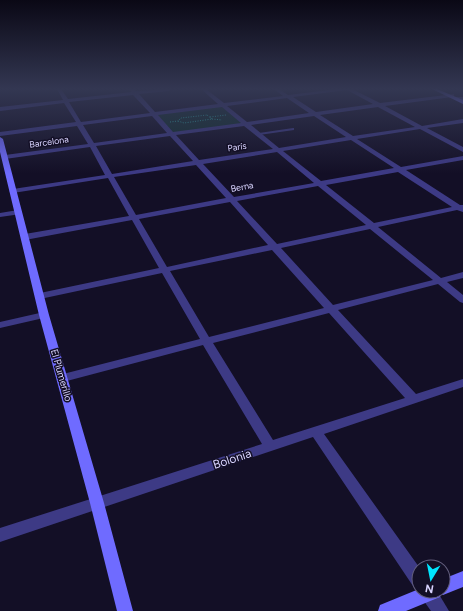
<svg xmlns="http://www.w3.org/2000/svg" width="463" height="611" font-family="Figtree,sans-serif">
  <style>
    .green { fill: #12302f }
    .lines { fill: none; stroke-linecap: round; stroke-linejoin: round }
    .path { stroke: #2fb8b0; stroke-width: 1; stroke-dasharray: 1 1.5; stroke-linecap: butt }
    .lane { fill: #3d3a85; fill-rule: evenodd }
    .street { fill: #3d3a85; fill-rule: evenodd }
    .secondary { fill: #6f6bff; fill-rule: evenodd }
    .labels { text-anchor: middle; stroke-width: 3; stroke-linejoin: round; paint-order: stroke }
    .far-street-label { font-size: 9px; fill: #d9d4ff; stroke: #130f26 }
    .street-label { font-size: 10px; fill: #d9d4ff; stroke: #130f26 }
    .near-street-label { font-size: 12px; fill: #d9d4ff; stroke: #130f26 }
  </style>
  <rect width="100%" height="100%" fill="#130f26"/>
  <path class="green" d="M 224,105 L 246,123 L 171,134 L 154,114 Z"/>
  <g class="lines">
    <g class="path">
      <path d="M 207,115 L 212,119 L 184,123 L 178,121 L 181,118 Z"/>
      <path d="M 210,117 L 226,115"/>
      <path d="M 212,119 L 222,120"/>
      <path d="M 170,122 L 178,121"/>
    </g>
    <path class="lane" d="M 293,128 L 294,128 L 294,130 L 259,135 L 257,134 L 259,133 Z"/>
    <g class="street">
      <path d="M 57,89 L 61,89 L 68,99 L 131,92 L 129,89 L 133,89 L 136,91 L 171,89 L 169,91 L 139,94 L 155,112 L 218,104 L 201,89 L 206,89 L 224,103 L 283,96 L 274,89 L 279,89 L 288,95 L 336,89 L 352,89 L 380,103 L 454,94 L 454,96 L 452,97 L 385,106 L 422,126 L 463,119 L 463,123 L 427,128 L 463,147 L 463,152 L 420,129 L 357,139 L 401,167 L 463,156 L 463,160 L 406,170 L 460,205 L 463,205 L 463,212 L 457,210 L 378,227 L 441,278 L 463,272 L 463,278 L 447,282 L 463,295 L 463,303 L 460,302 L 438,284 L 338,310 L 416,394 L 463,379 L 463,387 L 324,434 L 419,567 L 419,588 L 413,586 L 313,437 L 0,542 L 0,528 L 262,444 L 203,345 L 63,382 L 59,381 L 57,378 L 59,375 L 63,374 L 200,339 L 162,273 L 40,299 L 35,296 L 40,293 L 159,268 L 132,220 L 25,240 L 21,237 L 25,234 L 129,216 L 108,178 L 13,193 L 9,191 L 13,189 L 105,175 L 90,147 L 5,159 L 2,157 L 5,155 L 88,144 L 77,126 L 0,136 L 0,132 L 76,122 L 64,103 L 0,111 L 0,107 L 63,100 ZM 347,90 L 373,104 L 316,112 L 293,97 ZM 133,95 L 150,113 L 81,122 L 69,102 ZM 287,98 L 309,113 L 247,122 L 227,106 ZM 222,107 L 241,123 L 173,132 L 158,115 ZM 378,107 L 415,127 L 353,136 L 320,115 ZM 152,116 L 167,133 L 94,143 L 83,125 ZM 314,116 L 346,137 L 279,148 L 251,125 ZM 244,126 L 273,149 L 199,160 L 176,135 ZM 170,136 L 193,161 L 112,174 L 96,146 ZM 351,140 L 394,168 L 321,181 L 283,151 ZM 277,152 L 314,183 L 234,197 L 203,164 ZM 196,165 L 226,198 L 136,215 L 114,177 ZM 398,172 L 452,207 L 374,223 L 326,185 ZM 318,186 L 366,225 L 277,244 L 237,201 ZM 230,202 L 268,245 L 167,267 L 139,219 ZM 370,229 L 433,280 L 333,305 L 281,248 ZM 272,250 L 324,308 L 209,337 L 170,271 ZM 329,313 L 405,398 L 273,440 L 213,343 Z"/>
      <path d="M 457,97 L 463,97 L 463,101 L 455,100 L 455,98 Z"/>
      <path d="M 18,210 L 21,210 L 21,214 L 0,217 L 0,213 Z"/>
      <path d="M 44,312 L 49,315 L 48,317 L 0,328 L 0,322 Z"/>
      <path d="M 419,590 L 437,591 L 449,611 L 431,611 L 421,597 Z"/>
    </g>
    <g class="secondary">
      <path d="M 432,89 L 437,89 L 463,100 L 463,104 Z"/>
      <path d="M 0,137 L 3,139 L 49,315 L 104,503 L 133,611 L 117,611 L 90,503 L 39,315 L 0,152 Z"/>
      <path d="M 463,571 L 463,587 L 443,595 L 441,594 L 440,597 L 406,611 L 378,611 L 380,605 L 419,589 L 419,591 L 443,591 L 443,579 Z"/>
    </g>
  </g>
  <linearGradient id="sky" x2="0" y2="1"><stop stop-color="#0a0815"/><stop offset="0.51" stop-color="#333752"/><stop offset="1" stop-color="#333752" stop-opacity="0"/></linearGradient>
  <rect width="463" height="174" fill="url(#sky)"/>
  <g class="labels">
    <g class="far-street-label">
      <text transform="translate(49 142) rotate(-8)" y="3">Barcelona</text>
      <text transform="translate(237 147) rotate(-9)" y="3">París</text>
      <text transform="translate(242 187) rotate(-10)" y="3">Berna</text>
    </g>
    <g class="street-label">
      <text transform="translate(62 375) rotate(74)" y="4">El Plumerillo</text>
    </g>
    <g class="near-street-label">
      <text transform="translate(232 459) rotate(-18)" y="4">Bolonia</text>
    </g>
  </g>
  <g transform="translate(431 579) rotate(190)"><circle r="19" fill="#130f26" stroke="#625e7d"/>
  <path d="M0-3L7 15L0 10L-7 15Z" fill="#00e5ff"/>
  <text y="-6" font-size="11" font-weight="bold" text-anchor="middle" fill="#d9d4ff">N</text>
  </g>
</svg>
